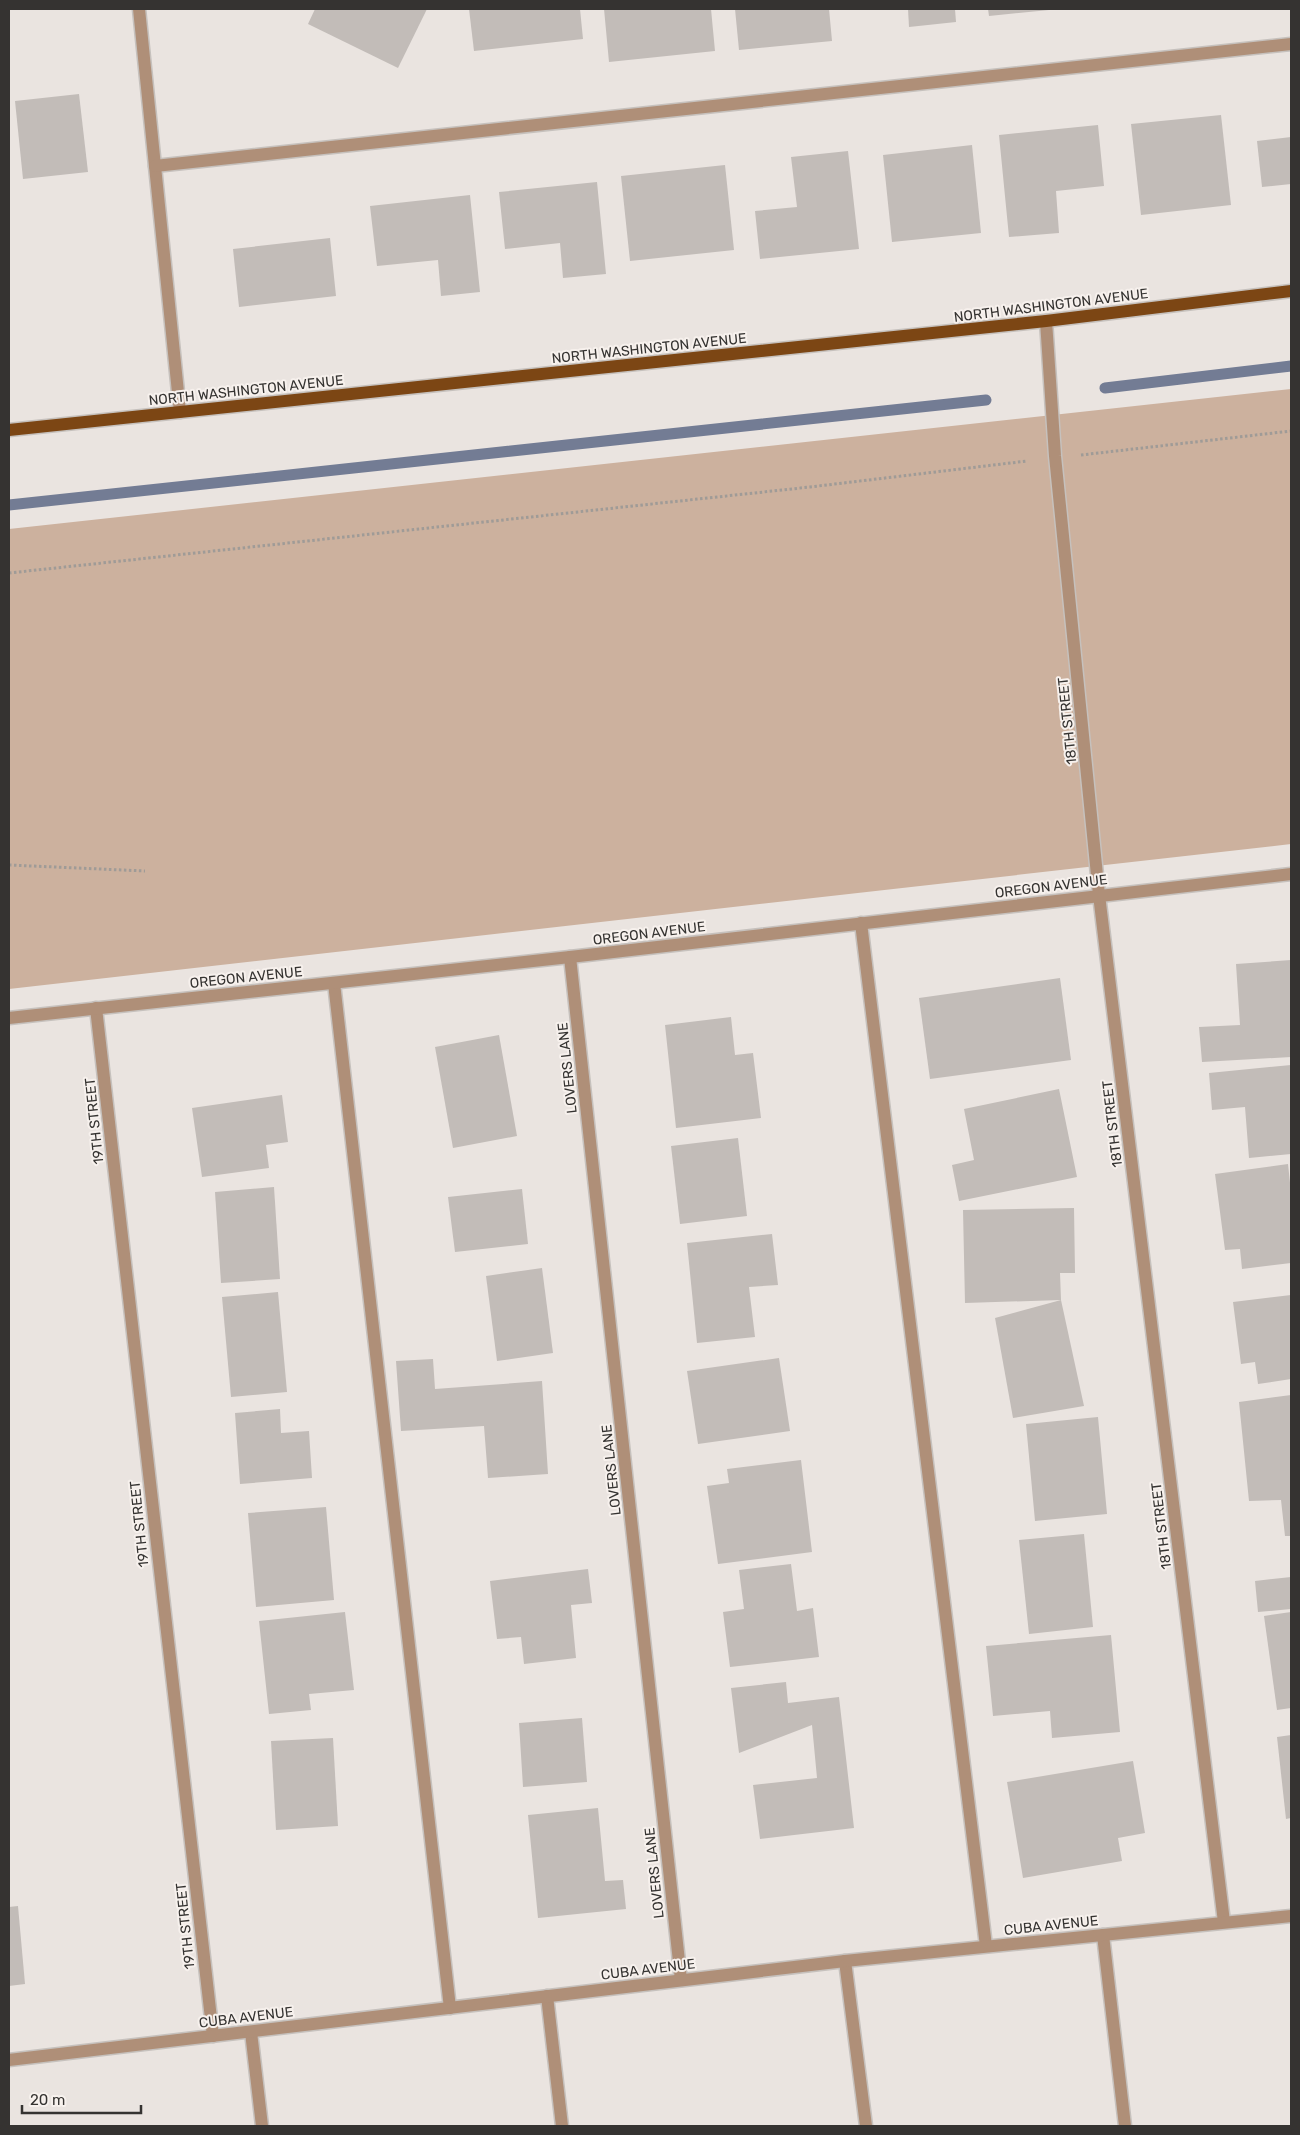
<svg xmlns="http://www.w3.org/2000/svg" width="1300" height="2135" font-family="Rubik,sans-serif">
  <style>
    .green { fill: #ccb19e }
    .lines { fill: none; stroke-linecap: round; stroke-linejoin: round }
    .stream { stroke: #737c94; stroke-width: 11 }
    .building { fill: #c2bcb8 }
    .minor-casing { stroke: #c6c1bd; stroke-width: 15 }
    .major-casing { stroke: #c6c1bd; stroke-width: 15 }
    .path { stroke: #9f9b97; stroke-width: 3; stroke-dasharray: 2.5 2.5; stroke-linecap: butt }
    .minor { stroke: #af8f78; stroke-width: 12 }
    .major { stroke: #7c4614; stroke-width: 12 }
    .labels { text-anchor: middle; stroke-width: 4; stroke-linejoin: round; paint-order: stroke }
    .street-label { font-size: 14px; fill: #353331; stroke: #f7f1ed }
  </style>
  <rect width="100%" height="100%" fill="#eae4e0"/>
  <path class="green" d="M 1291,389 L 1291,844 L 9,989 L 9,529 Z"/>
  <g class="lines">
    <g class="stream">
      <path d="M 1105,388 L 1291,366"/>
      <path d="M 9,505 L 986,400"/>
    </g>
  </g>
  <g class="building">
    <path d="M 315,9 L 427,9 L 398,68 L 308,24 Z"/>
    <path d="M 469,9 L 580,9 L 583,39 L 474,51 Z"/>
    <path d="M 604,9 L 711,9 L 715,51 L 609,62 Z"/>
    <path d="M 735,9 L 829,9 L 832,41 L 739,50 Z"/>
    <path d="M 908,9 L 955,9 L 956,22 L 909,27 Z"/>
    <path d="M 988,9 L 1048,9 L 1049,10 L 989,16 Z"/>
    <path d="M 79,94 L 88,172 L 23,179 L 15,101 Z"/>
    <path d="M 1221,115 L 1231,205 L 1141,215 L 1131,124 Z"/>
    <path d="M 1098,125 L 1104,186 L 1056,191 L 1059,233 L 1009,237 L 999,135 Z"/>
    <path d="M 1291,137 L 1291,184 L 1262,187 L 1257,141 Z"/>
    <path d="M 972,145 L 981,233 L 892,242 L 883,155 Z"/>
    <path d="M 848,151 L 859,249 L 760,259 L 755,211 L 797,207 L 791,157 Z"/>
    <path d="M 725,165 L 734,250 L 630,261 L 621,176 Z"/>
    <path d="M 597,182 L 606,274 L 563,278 L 560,243 L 505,249 L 499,192 Z"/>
    <path d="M 470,195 L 480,292 L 441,296 L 438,260 L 377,266 L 370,206 Z"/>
    <path d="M 330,238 L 336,296 L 239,307 L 233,249 Z"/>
    <path d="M 1291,960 L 1291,1057 L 1202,1062 L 1199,1027 L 1240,1025 L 1236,964 Z"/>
    <path d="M 1060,978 L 1071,1060 L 930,1079 L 919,998 Z"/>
    <path d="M 731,1017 L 735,1055 L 753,1053 L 761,1118 L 676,1128 L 665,1025 Z"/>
    <path d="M 499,1035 L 517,1136 L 453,1148 L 435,1047 Z"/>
    <path d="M 1291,1065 L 1291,1154 L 1249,1158 L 1245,1107 L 1212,1110 L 1209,1073 Z"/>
    <path d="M 1059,1089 L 1077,1177 L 959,1201 L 952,1165 L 974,1160 L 964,1109 Z"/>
    <path d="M 282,1095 L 288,1142 L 266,1145 L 269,1168 L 202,1177 L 192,1108 Z"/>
    <path d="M 738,1138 L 747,1216 L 680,1224 L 671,1146 Z"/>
    <path d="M 1288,1164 L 1291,1192 L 1291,1263 L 1242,1269 L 1240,1249 L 1225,1250 L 1215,1174 Z"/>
    <path d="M 274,1187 L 280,1279 L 221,1283 L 215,1192 Z"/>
    <path d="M 522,1189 L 528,1244 L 455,1252 L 448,1197 Z"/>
    <path d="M 1074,1208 L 1075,1273 L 1060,1273 L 1061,1300 L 965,1303 L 963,1210 Z"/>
    <path d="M 772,1234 L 778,1285 L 749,1287 L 755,1337 L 697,1343 L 687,1243 Z"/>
    <path d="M 542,1268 L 553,1353 L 497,1361 L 486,1276 Z"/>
    <path d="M 278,1292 L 287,1392 L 231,1397 L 222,1297 Z"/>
    <path d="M 1291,1295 L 1291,1379 L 1258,1384 L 1255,1362 L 1241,1364 L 1233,1302 Z"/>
    <path d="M 1061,1300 L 1084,1406 L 1013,1418 L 995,1318 Z"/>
    <path d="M 779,1358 L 790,1431 L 698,1444 L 687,1371 Z"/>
    <path d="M 433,1359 L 435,1389 L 542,1381 L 548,1474 L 488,1478 L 484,1426 L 401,1431 L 396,1361 Z"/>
    <path d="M 1291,1395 L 1291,1536 L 1285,1536 L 1281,1500 L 1249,1501 L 1239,1402 Z"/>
    <path d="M 280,1409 L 281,1433 L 309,1431 L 312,1478 L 240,1484 L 235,1413 Z"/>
    <path d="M 1098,1417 L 1107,1514 L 1035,1521 L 1026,1424 Z"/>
    <path d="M 801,1460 L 812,1552 L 718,1564 L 707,1486 L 729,1483 L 727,1469 Z"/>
    <path d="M 326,1507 L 334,1600 L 256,1607 L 248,1513 Z"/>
    <path d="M 1084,1534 L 1093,1627 L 1029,1634 L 1019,1540 Z"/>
    <path d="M 791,1564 L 797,1611 L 813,1608 L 819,1657 L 730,1667 L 723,1612 L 744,1609 L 739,1570 Z"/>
    <path d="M 588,1569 L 592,1603 L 571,1605 L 576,1658 L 524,1664 L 521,1637 L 497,1639 L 490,1581 Z"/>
    <path d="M 1291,1577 L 1291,1609 L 1258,1612 L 1255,1581 Z"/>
    <path d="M 345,1612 L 354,1690 L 309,1694 L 311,1710 L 269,1714 L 259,1621 Z"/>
    <path d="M 1291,1612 L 1291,1708 L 1277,1710 L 1264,1616 Z"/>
    <path d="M 1111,1635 L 1120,1732 L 1052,1738 L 1050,1711 L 993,1716 L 986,1646 Z"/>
    <path d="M 786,1682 L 788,1703 L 839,1697 L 854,1828 L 760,1839 L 753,1785 L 817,1778 L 812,1725 L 739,1753 L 731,1688 Z"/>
    <path d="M 582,1718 L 587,1782 L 523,1787 L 519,1723 Z"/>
    <path d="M 1291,1735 L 1291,1818 L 1286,1819 L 1277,1737 Z"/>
    <path d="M 333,1738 L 338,1826 L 276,1830 L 271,1741 Z"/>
    <path d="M 1133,1761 L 1145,1833 L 1118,1838 L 1122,1861 L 1023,1878 L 1007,1782 Z"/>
    <path d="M 598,1808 L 605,1881 L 623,1880 L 626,1909 L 538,1918 L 528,1815 Z"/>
    <path d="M 18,1906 L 25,1984 L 9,1986 L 9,1907 Z"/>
  </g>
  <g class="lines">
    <g class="minor-casing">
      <g id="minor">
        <path d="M 139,9 L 180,412"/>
        <path d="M 155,166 L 1291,44"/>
        <path d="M 1046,321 L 1055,456 L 1099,895 L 1224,1922"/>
        <path d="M 861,923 L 986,1946"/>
        <path d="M 570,957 L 681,1980"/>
        <path d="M 334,983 L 450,2008"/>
        <path d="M 96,1008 L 213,2036"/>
        <path d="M 9,1018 L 570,957 L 1291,874"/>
        <path d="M 1103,1935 L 1125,2126"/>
        <path d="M 845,1961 L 866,2126"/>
        <path d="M 547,1996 L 562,2126"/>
        <path d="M 251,2032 L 262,2126"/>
        <path d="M 9,2060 L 845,1961 L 1291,1916"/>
      </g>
    </g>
    <g class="major-casing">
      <path id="major" d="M 9,430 L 1046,321 L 1291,291"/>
    </g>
    <g class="path">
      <path d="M 1081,455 L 1291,431"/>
      <path d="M 9,573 L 810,487 L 1027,461"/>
      <path d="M 9,865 L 145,871"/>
    </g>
    <use href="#minor" class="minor"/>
    <use href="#major" class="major"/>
  </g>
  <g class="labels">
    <g class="street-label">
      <text transform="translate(1051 305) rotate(-7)" y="5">NORTH WASHINGTON AVENUE</text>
      <text transform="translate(649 348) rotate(-6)" y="5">NORTH WASHINGTON AVENUE</text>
      <text transform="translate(246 390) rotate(-6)" y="5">NORTH WASHINGTON AVENUE</text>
      <text transform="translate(1067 721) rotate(-96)" y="5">18TH STREET</text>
      <text transform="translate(1051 886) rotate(-7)" y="5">OREGON AVENUE</text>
      <text transform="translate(649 933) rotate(-7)" y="5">OREGON AVENUE</text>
      <text transform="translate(246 977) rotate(-6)" y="5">OREGON AVENUE</text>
      <text transform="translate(567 1068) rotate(-96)" y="5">LOVERS LANE</text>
      <text transform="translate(94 1121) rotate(-96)" y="5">19TH STREET</text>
      <text transform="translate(1112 1124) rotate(-97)" y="5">18TH STREET</text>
      <text transform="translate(611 1470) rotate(-96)" y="5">LOVERS LANE</text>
      <text transform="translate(139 1524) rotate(-96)" y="5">19TH STREET</text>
      <text transform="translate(1161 1526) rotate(-97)" y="5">18TH STREET</text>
      <text transform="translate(654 1873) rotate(-96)" y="5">LOVERS LANE</text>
      <text transform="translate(1051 1925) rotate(-6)" y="5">CUBA AVENUE</text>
      <text transform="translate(185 1926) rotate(-96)" y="5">19TH STREET</text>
      <text transform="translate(648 1969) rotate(-7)" y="5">CUBA AVENUE</text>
      <text transform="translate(246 2017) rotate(-7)" y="5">CUBA AVENUE</text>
    </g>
  </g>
  <rect width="1300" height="2135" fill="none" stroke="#353331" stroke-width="20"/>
  <path d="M22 2105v8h119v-8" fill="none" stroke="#353331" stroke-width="2.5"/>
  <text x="30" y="2105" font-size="15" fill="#353331" stroke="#f7f1ed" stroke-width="4" paint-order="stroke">20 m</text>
</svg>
